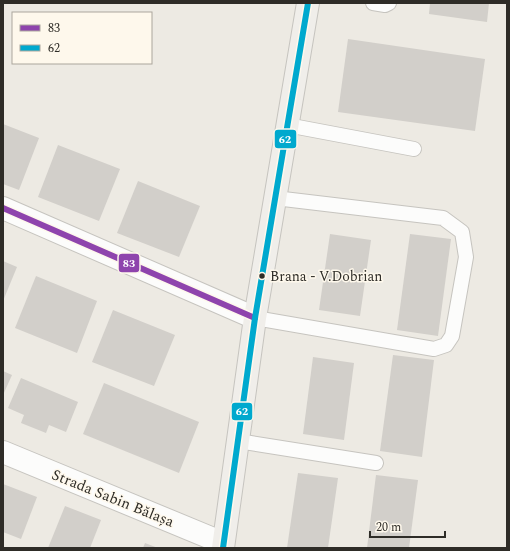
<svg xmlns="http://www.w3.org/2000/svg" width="510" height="551" font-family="Spectral,serif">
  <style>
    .building { fill: #d2cfca }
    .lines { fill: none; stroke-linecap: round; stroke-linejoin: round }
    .lane-casing { stroke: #c6c4bf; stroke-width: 16 }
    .street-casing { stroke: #c6c4bf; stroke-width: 24 }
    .secondary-casing { stroke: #c6c4bf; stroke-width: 24 }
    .lane { stroke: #fcfcfb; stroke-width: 14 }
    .street { stroke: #fcfcfb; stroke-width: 22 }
    .secondary { stroke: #f0eeea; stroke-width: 22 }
    .bus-1-casing { stroke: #fef8ec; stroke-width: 9 }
    .bus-2-casing { stroke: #fef8ec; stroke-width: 9 }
    .bus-1 { stroke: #8e44ad; stroke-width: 6 }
    .bus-2 { stroke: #00a9ce; stroke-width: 6 }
    .bus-dot { fill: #2e2c27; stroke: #fef8ec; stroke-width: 1.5 }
    .labels { text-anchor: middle; stroke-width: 3; stroke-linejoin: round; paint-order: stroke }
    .bus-label { font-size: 14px; fill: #2e2c27; stroke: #fef8ec; text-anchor: start }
    .street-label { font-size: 15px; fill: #2e2c27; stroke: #fef8ec }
    .line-badge { stroke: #fef8ec; stroke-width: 1.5 }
    .badge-label { font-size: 11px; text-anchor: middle; font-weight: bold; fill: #fff }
  </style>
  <rect width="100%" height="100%" fill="#edeae3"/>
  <g class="building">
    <path d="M 430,3 L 489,3 L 487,22 L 429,14 Z"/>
    <path d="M 348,39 L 485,59 L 475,131 L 338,112 Z"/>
    <path d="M 3,124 L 39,138 L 19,190 L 3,184 Z"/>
    <path d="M 58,145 L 120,169 L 99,221 L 38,197 Z"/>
    <path d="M 138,181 L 200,206 L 179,257 L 117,233 Z"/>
    <path d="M 330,234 L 371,240 L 360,316 L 319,310 Z"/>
    <path d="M 410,234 L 451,239 L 438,336 L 397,330 Z"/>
    <path d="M 3,261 L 17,267 L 3,301 Z"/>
    <path d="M 36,276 L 97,301 L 77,353 L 15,328 Z"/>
    <path d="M 113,310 L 175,335 L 154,386 L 92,362 Z"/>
    <path d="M 393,355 L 434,360 L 422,457 L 380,451 Z"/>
    <path d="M 313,357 L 354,363 L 344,440 L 303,434 Z"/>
    <path d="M 3,371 L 12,375 L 3,395 Z"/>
    <path d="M 21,378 L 78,402 L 66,432 L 49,425 L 46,433 L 21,423 L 24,415 L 8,408 Z"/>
    <path d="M 104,383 L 199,422 L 179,473 L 83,434 Z"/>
    <path d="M 298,473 L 338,478 L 328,548 L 287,548 Z"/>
    <path d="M 376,475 L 418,480 L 409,548 L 367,548 Z"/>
    <path d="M 3,484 L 37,497 L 21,539 L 3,532 Z"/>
    <path d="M 65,506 L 101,520 L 90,548 L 48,548 Z"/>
    <path d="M 145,543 L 158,548 L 143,548 Z"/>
  </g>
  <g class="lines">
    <g class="lane-casing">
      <g id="lane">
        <path d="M 373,3 L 385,5 L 389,3"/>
        <path d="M 287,125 L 414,149"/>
        <path d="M 255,318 L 434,349 L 446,345 L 452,336 L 466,257 L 462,232 L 443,218 L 275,198"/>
        <path d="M 238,441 L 376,463"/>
      </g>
    </g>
    <g class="street-casing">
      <g id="street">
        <path d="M 3,208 L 255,318"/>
        <path d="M 3,452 L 223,543"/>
      </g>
    </g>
    <g class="secondary-casing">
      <path id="secondary" d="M 223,548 L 255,318 L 308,3"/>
    </g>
    <use href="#lane" class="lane"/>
    <use href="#street" class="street"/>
    <use href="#secondary" class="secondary"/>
    <g class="bus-1-casing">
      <path id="bus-1" d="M 3,208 L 255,318"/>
    </g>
    <g class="bus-2-casing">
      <path id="bus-2" d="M 223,548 L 255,318 L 308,3"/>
    </g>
    <use href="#bus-1" class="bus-1"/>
    <use href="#bus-2" class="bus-2"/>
  </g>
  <circle class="bus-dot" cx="262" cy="276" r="3.5"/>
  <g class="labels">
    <g class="bus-label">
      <text x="270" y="281">Brana - V.Dobrian</text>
    </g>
    <g class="street-label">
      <text transform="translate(113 498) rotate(22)" y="5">Strada Sabin Bălașa</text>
    </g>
  </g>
  <g class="line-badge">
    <rect x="274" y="129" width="23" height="20" rx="4" fill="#00a9ce"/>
    <rect x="118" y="253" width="22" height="20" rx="4" fill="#8e44ad"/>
    <rect x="231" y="402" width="22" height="19" rx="4" fill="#00a9ce"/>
  </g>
  <g class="badge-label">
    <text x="285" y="143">62</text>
    <text x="129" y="267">83</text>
    <text x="242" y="415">62</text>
  </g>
  <rect width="510" height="551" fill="none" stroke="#2e2c27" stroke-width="8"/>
  <rect x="12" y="12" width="140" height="52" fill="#fef8ec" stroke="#aba69d"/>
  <rect x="20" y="25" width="20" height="6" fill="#8e44ad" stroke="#aba69d"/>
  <text x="48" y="32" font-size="12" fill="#2e2c27">83</text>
  <rect x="20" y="45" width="20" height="6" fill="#00a9ce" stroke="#aba69d"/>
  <text x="48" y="52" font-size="12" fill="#2e2c27">62</text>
  <path d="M370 531v6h75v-6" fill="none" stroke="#2e2c27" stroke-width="2"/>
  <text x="376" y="531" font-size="12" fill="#2e2c27" stroke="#fef8ec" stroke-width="3" paint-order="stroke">20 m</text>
</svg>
